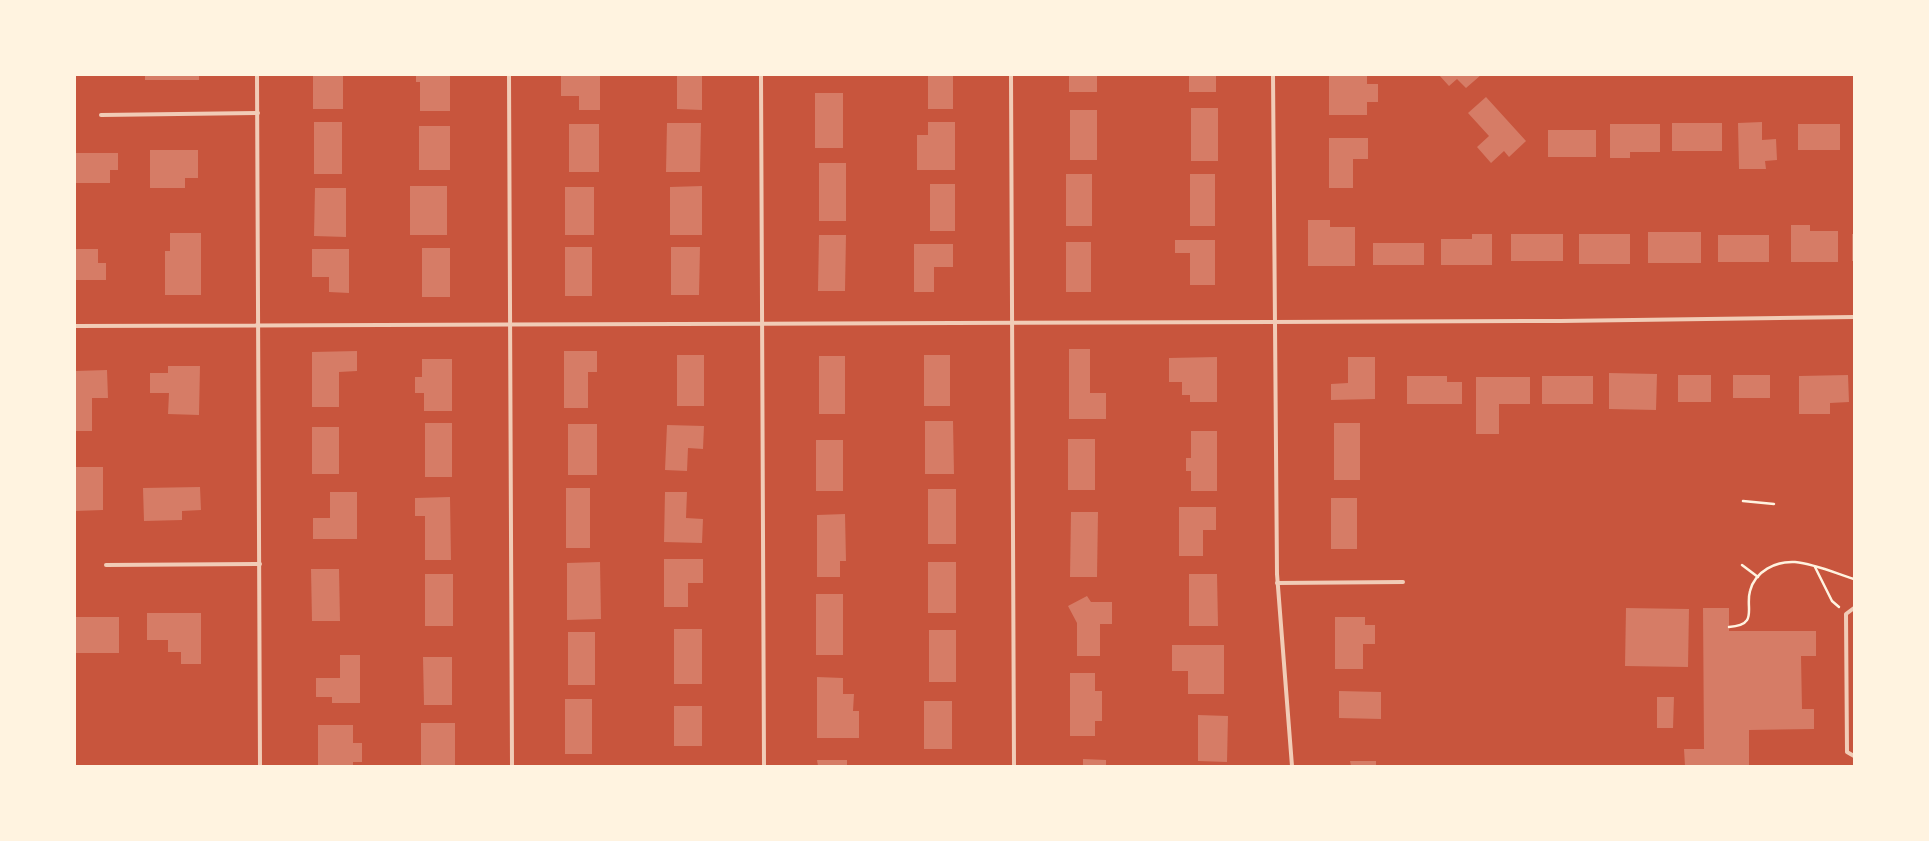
<svg xmlns="http://www.w3.org/2000/svg" width="1929" height="841" font-family="'Golos Text',sans-serif">
  <style>
    .building { fill: #d67c66 }
    .lines { fill: none; stroke-linecap: round; stroke-linejoin: round }
    .path { stroke: #fff3e0; stroke-width: 2.5 }
    .minor { stroke: #f1ccb7; stroke-width: 4 }
  </style>
  <rect width="100%" height="100%" fill="#c8553d"/>
  <g class="building">
    <rect x="145" y="75" width="54" height="5"/>
    <rect x="313" y="75" width="30" height="34"/>
    <path d="M 416,75 L 450,75 L 450,111 L 420,111 L 420,82 L 416,82 Z"/>
    <path d="M 561,75 L 600,75 L 600,110 L 579,110 L 579,96 L 561,96 Z"/>
    <path d="M 677,75 L 702,75 L 702,110 L 677,109 Z"/>
    <rect x="928" y="75" width="25" height="34"/>
    <rect x="1069" y="75" width="28" height="17"/>
    <rect x="1189" y="75" width="27" height="17"/>
    <path d="M 1329,75 L 1367,75 L 1367,84 L 1378,84 L 1378,102 L 1367,102 L 1367,115 L 1329,115 Z"/>
    <path d="M 1439,75 L 1481,75 L 1466,88 L 1457,79 L 1449,86 Z"/>
    <rect x="815" y="93" width="28" height="55"/>
    <path d="M 1486,97 L 1526,141 L 1509,157 L 1504,151 L 1491,163 L 1477,147 L 1489,136 L 1468,113 Z"/>
    <rect x="1191" y="108" width="27" height="53"/>
    <rect x="1070" y="110" width="27" height="50"/>
    <rect x="314" y="122" width="28" height="52"/>
    <path d="M 928,122 L 955,122 L 955,170 L 917,170 L 917,135 L 928,135 Z"/>
    <path d="M 1762,122 L 1762,140 L 1776,139 L 1777,160 L 1765,161 L 1766,169 L 1739,169 L 1738,123 Z"/>
    <path d="M 667,123 L 701,123 L 700,172 L 666,172 Z"/>
    <rect x="1672" y="123" width="50" height="28"/>
    <rect x="569" y="124" width="30" height="48"/>
    <path d="M 1610,124 L 1660,124 L 1660,152 L 1630,152 L 1630,158 L 1610,158 Z"/>
    <rect x="1798" y="124" width="42" height="26"/>
    <rect x="419" y="126" width="31" height="44"/>
    <rect x="1548" y="130" width="48" height="27"/>
    <path d="M 1329,138 L 1368,138 L 1368,159 L 1353,159 L 1353,188 L 1329,188 Z"/>
    <path d="M 150,150 L 198,150 L 198,178 L 185,178 L 185,188 L 150,188 Z"/>
    <path d="M 75,153 L 118,153 L 118,170 L 110,170 L 110,183 L 75,183 Z"/>
    <rect x="819" y="163" width="27" height="58"/>
    <rect x="1066" y="174" width="26" height="52"/>
    <rect x="1190" y="174" width="25" height="52"/>
    <rect x="930" y="184" width="25" height="47"/>
    <rect x="410" y="186" width="37" height="49"/>
    <path d="M 702,186 L 702,235 L 670,235 L 670,187 Z"/>
    <rect x="565" y="187" width="29" height="48"/>
    <path d="M 315,188 L 346,188 L 346,237 L 314,236 Z"/>
    <path d="M 1308,220 L 1330,220 L 1330,227 L 1355,227 L 1355,266 L 1308,266 Z"/>
    <path d="M 1791,225 L 1810,225 L 1810,231 L 1838,231 L 1838,262 L 1791,262 Z"/>
    <rect x="1648" y="232" width="53" height="31"/>
    <path d="M 170,233 L 201,233 L 201,295 L 165,295 L 165,251 L 170,251 Z"/>
    <path d="M 1472,234 L 1492,234 L 1492,265 L 1441,265 L 1441,239 L 1472,239 Z"/>
    <rect x="1511" y="234" width="52" height="27"/>
    <rect x="1579" y="234" width="51" height="30"/>
    <rect x="1852" y="234" width="2" height="27"/>
    <path d="M 819,235 L 846,235 L 845,291 L 818,291 Z"/>
    <rect x="1718" y="235" width="51" height="27"/>
    <path d="M 1175,240 L 1215,240 L 1215,285 L 1190,285 L 1190,253 L 1175,253 Z"/>
    <rect x="1066" y="242" width="25" height="50"/>
    <rect x="1373" y="243" width="51" height="22"/>
    <path d="M 914,244 L 953,244 L 953,267 L 934,267 L 934,292 L 914,292 Z"/>
    <rect x="565" y="247" width="27" height="49"/>
    <path d="M 671,247 L 700,247 L 699,295 L 671,295 Z"/>
    <rect x="422" y="248" width="28" height="49"/>
    <path d="M 75,249 L 98,249 L 98,263 L 106,263 L 106,280 L 75,280 Z"/>
    <path d="M 312,249 L 349,249 L 349,293 L 329,292 L 329,277 L 312,277 Z"/>
    <path d="M 1069,349 L 1090,349 L 1090,393 L 1106,393 L 1106,419 L 1069,419 Z"/>
    <path d="M 357,351 L 357,371 L 339,372 L 339,407 L 312,407 L 312,352 Z"/>
    <path d="M 564,351 L 597,351 L 597,372 L 588,372 L 588,408 L 564,408 Z"/>
    <rect x="677" y="355" width="27" height="51"/>
    <rect x="924" y="355" width="26" height="51"/>
    <rect x="819" y="356" width="26" height="58"/>
    <path d="M 1217,357 L 1217,402 L 1190,402 L 1190,395 L 1182,395 L 1182,382 L 1169,382 L 1169,358 Z"/>
    <path d="M 1348,357 L 1375,357 L 1375,399 L 1331,400 L 1331,384 L 1348,383 Z"/>
    <path d="M 422,359 L 452,359 L 452,411 L 424,411 L 424,393 L 415,393 L 415,377 L 422,377 Z"/>
    <path d="M 168,366 L 200,366 L 199,415 L 168,414 L 169,393 L 150,393 L 150,373 L 168,373 Z"/>
    <path d="M 107,370 L 108,398 L 92,398 L 92,431 L 75,431 L 75,371 Z"/>
    <path d="M 1609,373 L 1657,374 L 1656,410 L 1609,409 Z"/>
    <rect x="1678" y="375" width="33" height="27"/>
    <rect x="1733" y="375" width="37" height="23"/>
    <path d="M 1848,375 L 1849,402 L 1830,403 L 1830,414 L 1799,414 L 1799,376 Z"/>
    <path d="M 1407,376 L 1447,376 L 1447,382 L 1462,382 L 1462,404 L 1407,404 Z"/>
    <rect x="1542" y="376" width="51" height="28"/>
    <path d="M 1476,377 L 1530,377 L 1530,404 L 1499,404 L 1499,434 L 1476,434 Z"/>
    <path d="M 925,421 L 953,421 L 954,474 L 925,474 Z"/>
    <rect x="425" y="423" width="27" height="54"/>
    <rect x="1334" y="423" width="26" height="57"/>
    <rect x="568" y="424" width="29" height="51"/>
    <path d="M 667,425 L 704,426 L 703,449 L 688,448 L 687,471 L 665,470 Z"/>
    <rect x="312" y="427" width="27" height="47"/>
    <path d="M 1191,431 L 1217,431 L 1217,491 L 1191,491 L 1191,471 L 1186,471 L 1186,458 L 1191,458 Z"/>
    <rect x="1068" y="439" width="27" height="51"/>
    <rect x="816" y="440" width="27" height="51"/>
    <path d="M 75,467 L 103,467 L 103,510 L 75,511 Z"/>
    <path d="M 200,487 L 201,510 L 182,511 L 182,520 L 144,521 L 143,488 Z"/>
    <rect x="566" y="488" width="24" height="60"/>
    <rect x="928" y="489" width="28" height="55"/>
    <path d="M 330,492 L 357,492 L 357,539 L 313,539 L 313,518 L 330,518 Z"/>
    <path d="M 665,492 L 687,492 L 686,518 L 703,519 L 702,543 L 664,542 Z"/>
    <path d="M 450,497 L 451,560 L 425,560 L 425,516 L 415,516 L 415,498 Z"/>
    <rect x="1331" y="498" width="26" height="51"/>
    <path d="M 1179,507 L 1216,507 L 1216,530 L 1203,530 L 1203,556 L 1179,556 Z"/>
    <path d="M 1071,512 L 1098,512 L 1097,577 L 1070,577 Z"/>
    <path d="M 845,514 L 846,561 L 840,561 L 840,577 L 817,577 L 817,515 Z"/>
    <path d="M 664,559 L 703,559 L 703,583 L 688,583 L 688,607 L 664,607 Z"/>
    <path d="M 600,562 L 601,619 L 567,620 L 567,563 Z"/>
    <rect x="928" y="562" width="28" height="51"/>
    <path d="M 311,569 L 339,569 L 340,621 L 312,621 Z"/>
    <rect x="425" y="574" width="28" height="52"/>
    <path d="M 1189,574 L 1217,574 L 1218,626 L 1189,626 Z"/>
    <rect x="816" y="594" width="27" height="61"/>
    <path d="M 1087,596 L 1091,602 L 1112,602 L 1112,624 L 1100,624 L 1100,656 L 1077,656 L 1077,623 L 1068,606 Z"/>
    <path d="M 1626,608 L 1689,609 L 1688,667 L 1625,666 Z"/>
    <path d="M 1703,608 L 1729,608 L 1729,631 L 1816,631 L 1816,656 L 1801,656 L 1802,709 L 1814,709 L 1814,729 L 1749,730 L 1749,766 L 1685,766 L 1684,749 L 1704,749 Z"/>
    <path d="M 147,613 L 201,613 L 201,664 L 181,664 L 181,652 L 168,652 L 168,640 L 147,640 Z"/>
    <rect x="75" y="617" width="44" height="36"/>
    <path d="M 1335,617 L 1365,617 L 1365,625 L 1375,625 L 1375,644 L 1363,644 L 1363,669 L 1335,669 Z"/>
    <rect x="674" y="629" width="28" height="55"/>
    <rect x="929" y="630" width="27" height="52"/>
    <rect x="568" y="632" width="27" height="53"/>
    <path d="M 1172,645 L 1224,645 L 1224,694 L 1188,694 L 1188,671 L 1172,671 Z"/>
    <path d="M 340,655 L 360,655 L 360,703 L 332,703 L 332,697 L 316,697 L 316,678 L 340,678 Z"/>
    <path d="M 423,657 L 452,657 L 452,705 L 424,705 Z"/>
    <path d="M 1070,673 L 1095,673 L 1095,691 L 1102,691 L 1102,721 L 1095,721 L 1095,736 L 1070,736 Z"/>
    <path d="M 817,677 L 843,678 L 843,694 L 854,694 L 853,711 L 859,711 L 859,738 L 817,738 Z"/>
    <path d="M 1339,691 L 1381,692 L 1381,719 L 1339,718 Z"/>
    <path d="M 1657,697 L 1674,697 L 1673,728 L 1657,728 Z"/>
    <rect x="565" y="699" width="27" height="55"/>
    <rect x="924" y="701" width="28" height="48"/>
    <rect x="674" y="706" width="28" height="40"/>
    <path d="M 1198,715 L 1228,716 L 1227,762 L 1198,761 Z"/>
    <rect x="421" y="723" width="34" height="43"/>
    <path d="M 318,725 L 353,725 L 353,743 L 362,743 L 362,762 L 353,762 L 353,766 L 318,766 Z"/>
    <path d="M 1083,759 L 1106,760 L 1106,766 L 1083,766 Z"/>
    <path d="M 817,760 L 847,760 L 847,766 L 818,766 Z"/>
    <path d="M 1350,761 L 1376,761 L 1376,766 L 1351,766 Z"/>
  </g>
  <g class="lines">
    <g class="path">
      <path d="M 1743,501 L 1774,504"/>
      <path d="M 1742,565 L 1758,577"/>
      <path d="M 1815,567 L 1832,601 L 1839,607"/>
      <path d="M 1729,627 C 1759,625 1745,608 1750,591 C 1755,571 1776,561 1795,562 C 1815,564 1835,573 1854,579"/>
    </g>
    <g class="minor">
      <path d="M 257,75 L 260,766"/>
      <path d="M 509,75 L 512,766"/>
      <path d="M 761,75 L 764,766"/>
      <path d="M 1011,75 L 1014,766"/>
      <path d="M 1273,75 L 1277,574 L 1292,766"/>
      <path d="M 101,115 L 258,113"/>
      <path d="M 75,326 L 1560,321 L 1854,317"/>
      <path d="M 106,565 L 260,564"/>
      <path d="M 1277,583 L 1403,582"/>
      <path d="M 1854,608 L 1846,614 L 1847,752 L 1854,756"/>
    </g>
  </g>
  <rect width="1929" height="841" fill="none" stroke="#fff3e0" stroke-width="152"/>
</svg>
